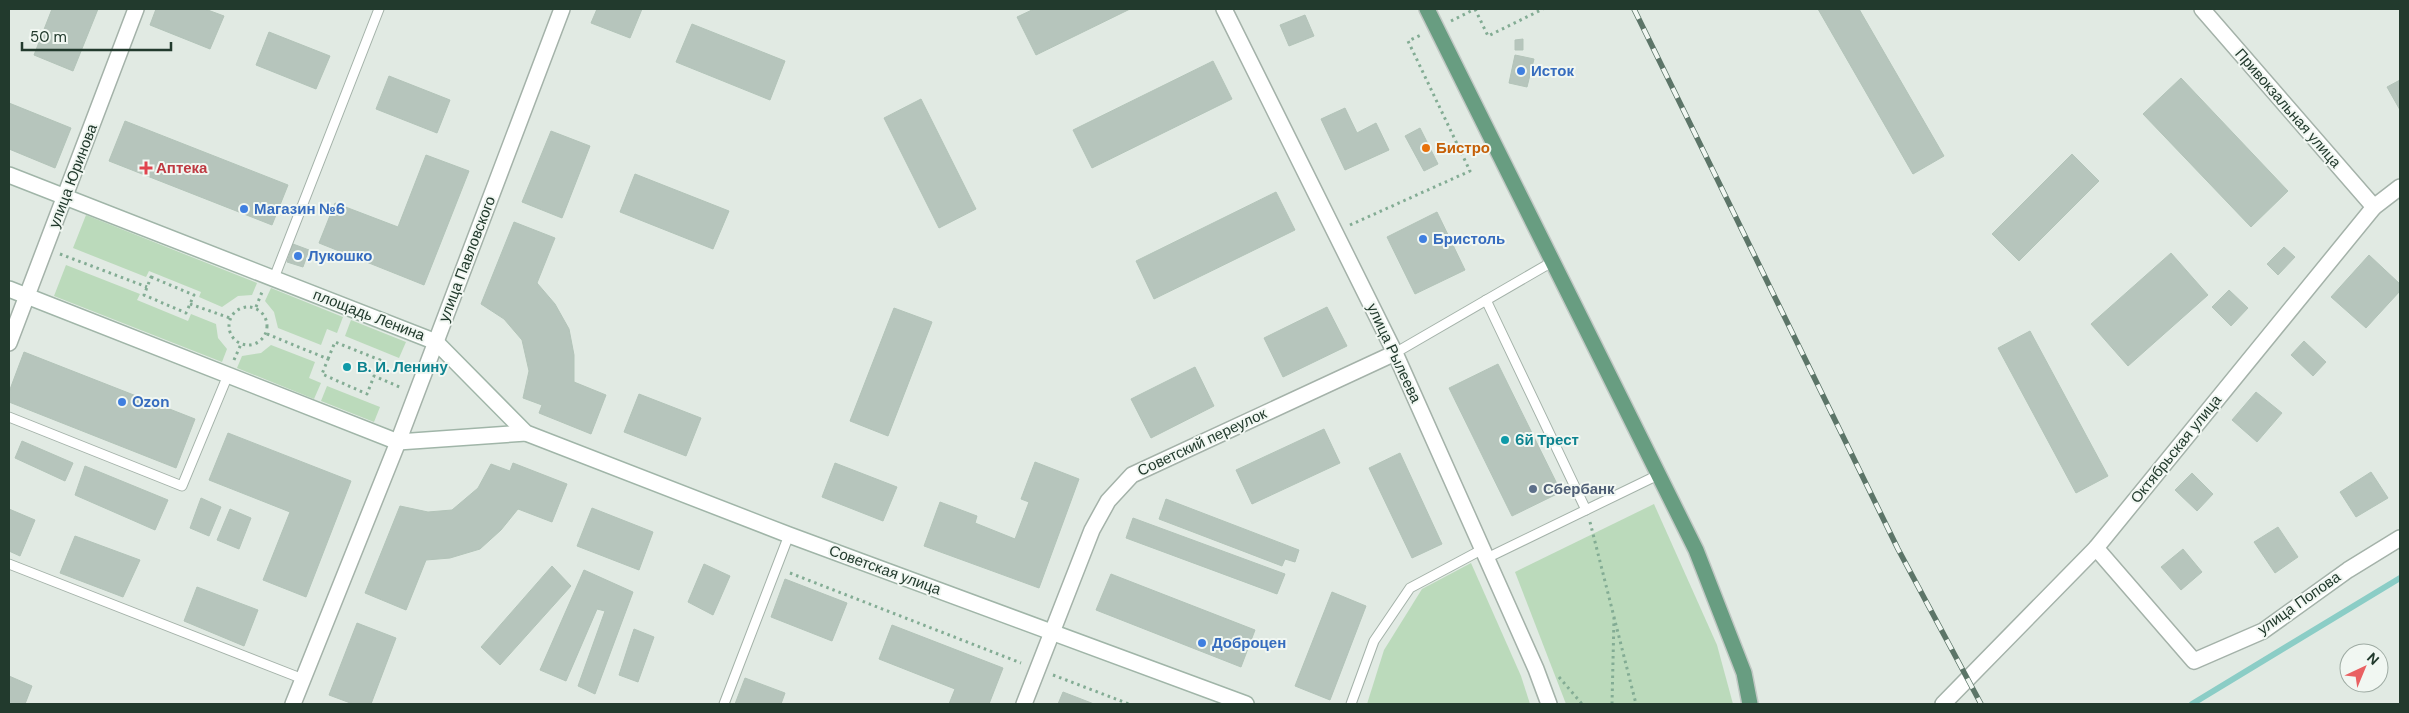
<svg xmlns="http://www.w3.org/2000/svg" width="2409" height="713" font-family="'DM Sans',sans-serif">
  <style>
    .green { fill: #bbdabb }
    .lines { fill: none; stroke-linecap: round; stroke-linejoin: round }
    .stream { stroke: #8bcdc6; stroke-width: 6 }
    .building { fill: #b6c5bc; stroke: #b3c4b9 }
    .lane-casing { stroke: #a4b2a9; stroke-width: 11 }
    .street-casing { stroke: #a4b2a9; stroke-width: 18 }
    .secondary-casing { stroke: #a0b5a8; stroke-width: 18 }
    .primary-casing { stroke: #c1c8c4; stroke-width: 18 }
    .path { stroke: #83ac94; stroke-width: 3; stroke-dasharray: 2.5 4; stroke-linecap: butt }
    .lane { stroke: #fff; stroke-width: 9 }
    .street { stroke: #fff; stroke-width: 15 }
    .secondary { stroke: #fff; stroke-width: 15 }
    .primary { stroke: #689d81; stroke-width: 15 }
    .rail-casing { stroke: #5c7568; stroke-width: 5.5 }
    .rail { stroke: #f1f7f2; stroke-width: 4; stroke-dasharray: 11; stroke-linecap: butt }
    .shop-dot { fill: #3f7fe0; stroke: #f1f7f2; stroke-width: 2 }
    .food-dot { fill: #e8710a; stroke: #f1f7f2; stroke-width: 2 }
    .health-dot { fill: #e0444e; stroke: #f1f7f2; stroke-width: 2 }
    .culture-dot { fill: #0f9aa8; stroke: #f1f7f2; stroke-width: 2 }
    .service-dot { fill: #5c6f8a; stroke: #f1f7f2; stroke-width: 2 }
    .labels { text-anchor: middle; stroke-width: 4; stroke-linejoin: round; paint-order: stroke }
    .shop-label { font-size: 15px; font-weight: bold; fill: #366cbe; stroke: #f1f7f2; text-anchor: start }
    .street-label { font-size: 15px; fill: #223a2d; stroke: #f1f7f2 }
    .food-label { font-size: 15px; font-weight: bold; fill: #c56008; stroke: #f1f7f2; text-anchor: start }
    .health-label { font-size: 15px; font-weight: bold; fill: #be3a42; stroke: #f1f7f2; text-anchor: start }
    .culture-label { font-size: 15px; font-weight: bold; fill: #0d838f; stroke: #f1f7f2; text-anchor: start }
    .service-label { font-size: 15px; font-weight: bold; fill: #4e5e75; stroke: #f1f7f2; text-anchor: start }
  </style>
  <rect width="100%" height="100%" fill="#e1eae3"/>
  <g class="green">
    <path d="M 86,215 L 257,283 L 252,295 L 238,296 L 222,307 L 199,297 L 201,292 L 149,271 L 146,277 L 73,248 Z"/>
    <path d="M 66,265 L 140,294 L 137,300 L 188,321 L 191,314 L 216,324 L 218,338 L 227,349 L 222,362 L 54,296 Z"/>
    <path d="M 271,288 L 343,317 L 337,333 L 327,329 L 321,345 L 278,328 L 274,312 L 265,301 Z"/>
    <path d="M 351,320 L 406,342 L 399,358 L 345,336 Z"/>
    <path d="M 271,345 L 315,362 L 309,378 L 321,383 L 314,399 L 237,368 L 242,356 L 261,353 Z"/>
    <path d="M 327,386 L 380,407 L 374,422 L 321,401 Z"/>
    <path d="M 1654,504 L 1717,645 L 1733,704 L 1566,704 L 1515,572 Z"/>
    <path d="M 1471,563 L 1521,676 L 1530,704 L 1367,704 L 1384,650 L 1422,589 Z"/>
  </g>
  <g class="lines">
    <path class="stream" d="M 2192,704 L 2400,578"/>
  </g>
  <g class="building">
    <path d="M 52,9 L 98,9 L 73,71 L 34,55 Z"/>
    <path d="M 156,9 L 205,9 L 224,16 L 210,49 L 150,25 Z"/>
    <path d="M 597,9 L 642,9 L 630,38 L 591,23 Z"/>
    <path d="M 1034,9 L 1130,9 L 1036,55 L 1017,17 Z"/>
    <path d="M 1818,9 L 1859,9 L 1944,156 L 1913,174 Z"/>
    <path d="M 1305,15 L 1314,36 L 1289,46 L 1280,25 Z"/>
    <path d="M 692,24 L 785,61 L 770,100 L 676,62 Z"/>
    <path d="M 269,32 L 330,56 L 316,89 L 256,65 Z"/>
    <path d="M 1523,39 L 1523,50 L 1515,50 L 1515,40 Z"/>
    <path d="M 1515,55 L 1534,59 L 1527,87 L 1509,83 Z"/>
    <path d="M 1213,61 L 1232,99 L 1092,168 L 1073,130 Z"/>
    <path d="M 389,76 L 450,100 L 437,133 L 376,109 Z"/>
    <path d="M 2181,78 L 2288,191 L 2251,227 L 2143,114 Z"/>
    <path d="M 2400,80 L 2400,110 L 2387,87 Z"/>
    <path d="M 921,99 L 976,209 L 939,228 L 884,118 Z"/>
    <path d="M 9,103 L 71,128 L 55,168 L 9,149 Z"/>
    <path d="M 1345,108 L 1357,133 L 1376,123 L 1389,150 L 1345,170 L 1321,119 Z"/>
    <path d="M 125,121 L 288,185 L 272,225 L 109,161 Z"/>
    <path d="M 1420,128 L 1438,164 L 1424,171 L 1405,136 Z"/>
    <path d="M 551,131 L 590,146 L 562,218 L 522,202 Z"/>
    <path d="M 2072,154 L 2099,181 L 2019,261 L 1992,234 Z"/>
    <path d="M 426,155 L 469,171 L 424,285 L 319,243 L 335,203 L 398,227 Z"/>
    <path d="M 635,174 L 729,211 L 713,249 L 620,212 Z"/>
    <path d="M 1276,192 L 1295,230 L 1154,299 L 1136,261 Z"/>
    <path d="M 1437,212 L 1465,270 L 1415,294 L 1387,237 Z"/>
    <path d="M 514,222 L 555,238 L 537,283 L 555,304 L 569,329 L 574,355 L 574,382 L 606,395 L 591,434 L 539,413 L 542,405 L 523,398 L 529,371 L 522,340 L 504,319 L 481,304 Z"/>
    <path d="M 293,244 L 309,250 L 303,267 L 287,262 Z"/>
    <path d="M 2284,247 L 2295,257 L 2278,275 L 2267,264 Z"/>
    <path d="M 2171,253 L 2208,295 L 2128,366 L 2091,324 Z"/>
    <path d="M 2369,255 L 2400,284 L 2400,291 L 2366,328 L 2331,297 Z"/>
    <path d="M 2229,290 L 2248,308 L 2231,326 L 2212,307 Z"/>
    <path d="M 1327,307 L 1347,346 L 1283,377 L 1264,338 Z"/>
    <path d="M 894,308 L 932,322 L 888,436 L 850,421 Z"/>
    <path d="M 2030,331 L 2108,476 L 2076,493 L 1998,348 Z"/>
    <path d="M 2304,341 L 2326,362 L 2313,376 L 2291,355 Z"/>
    <path d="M 24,352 L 195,419 L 176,468 L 9,402 L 9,392 Z"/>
    <path d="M 1498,364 L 1561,492 L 1512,516 L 1449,388 Z"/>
    <path d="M 1195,367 L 1214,406 L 1151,438 L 1131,399 Z"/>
    <path d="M 2256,392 L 2282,413 L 2257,442 L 2232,420 Z"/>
    <path d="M 639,394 L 701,418 L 686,456 L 624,432 Z"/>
    <path d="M 1324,429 L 1340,463 L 1252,504 L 1236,470 Z"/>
    <path d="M 228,433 L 351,481 L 306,597 L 263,580 L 290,512 L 209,480 Z"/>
    <path d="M 22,441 L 73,463 L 65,481 L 15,458 Z"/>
    <path d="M 1400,453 L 1442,544 L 1412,558 L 1369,468 Z"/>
    <path d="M 1035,462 L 1079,479 L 1039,588 L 924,546 L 940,502 L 977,516 L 975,523 L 1015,539 L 1029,502 L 1021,499 Z"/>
    <path d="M 513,463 L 567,484 L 552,522 L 518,509 L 501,530 L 480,549 L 450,558 L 426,560 L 406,610 L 365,593 L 400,506 L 428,512 L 452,510 L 478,488 L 491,464 L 510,471 Z"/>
    <path d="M 835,463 L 897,487 L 883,521 L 822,497 Z"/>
    <path d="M 85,466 L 168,500 L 155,530 L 75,495 Z"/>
    <path d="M 2371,472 L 2388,498 L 2356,517 L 2340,492 Z"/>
    <path d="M 2192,473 L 2213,494 L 2197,511 L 2175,490 Z"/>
    <path d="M 201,498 L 221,507 L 209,536 L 190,528 Z"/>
    <path d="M 1166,499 L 1299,550 L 1295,562 L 1285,559 L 1282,566 L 1159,519 Z"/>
    <path d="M 592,508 L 653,532 L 639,570 L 577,546 Z"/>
    <path d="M 9,509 L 35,520 L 20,556 L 9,551 Z"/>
    <path d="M 230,509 L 251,518 L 239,549 L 217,540 Z"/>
    <path d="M 1133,518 L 1285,574 L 1277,594 L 1126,538 Z"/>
    <path d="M 2278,527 L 2298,557 L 2275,573 L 2254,542 Z"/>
    <path d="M 75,536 L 140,560 L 123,597 L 60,573 Z"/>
    <path d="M 2183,549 L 2202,572 L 2181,590 L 2161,567 Z"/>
    <path d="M 704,564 L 730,576 L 713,615 L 688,602 Z"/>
    <path d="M 552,566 L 571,586 L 500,665 L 481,647 Z"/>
    <path d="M 584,570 L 633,592 L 595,694 L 578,686 L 605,611 L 597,609 L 566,681 L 540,670 Z"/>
    <path d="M 1111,574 L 1255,630 L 1241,667 L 1096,610 Z"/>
    <path d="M 785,579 L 847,603 L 832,641 L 771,617 Z"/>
    <path d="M 197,587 L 258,610 L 244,646 L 184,621 Z"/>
    <path d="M 1332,592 L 1366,606 L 1330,700 L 1295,686 Z"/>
    <path d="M 357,623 L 396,638 L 371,704 L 353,704 L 329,695 Z"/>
    <path d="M 892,625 L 1003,668 L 989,704 L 949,704 L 955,689 L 879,659 Z"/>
    <path d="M 634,629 L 654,637 L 638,682 L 619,675 Z"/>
    <path d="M 9,676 L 32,686 L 25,704 L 9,704 Z"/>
    <path d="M 745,678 L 785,693 L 781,704 L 735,704 Z"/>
    <path d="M 1063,692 L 1094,704 L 1058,704 Z"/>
  </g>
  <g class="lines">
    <g class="lane-casing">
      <g id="lane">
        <path d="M 274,278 L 379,9"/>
        <path d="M 1486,300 L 1586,510"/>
        <path d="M 1395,353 L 1552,262"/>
        <path d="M 9,417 L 182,486 L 228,375"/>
        <path d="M 1487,558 L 1658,475"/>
        <path d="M 9,564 L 303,679"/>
        <path d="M 724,704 L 789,535"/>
        <path d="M 1351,704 L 1374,641 L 1410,588 L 1483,549"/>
      </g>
    </g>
    <g class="street-casing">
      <g id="street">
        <path d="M 1224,9 L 1395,353 L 1536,669 L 1549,704"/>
        <path d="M 2202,9 L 2374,207"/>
        <path d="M 9,343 L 136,9"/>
        <path d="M 2096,548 L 2194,661 L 2263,631 L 2348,570 L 2400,538"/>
        <path d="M 293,704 L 398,442 L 562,9"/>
        <path d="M 1024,704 L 1092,530 L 1108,501 L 1132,475 L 1395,353"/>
        <path d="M 1943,704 L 2096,548 L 2374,207 L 2400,187"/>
      </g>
    </g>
    <g class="secondary-casing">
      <g id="secondary">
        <path d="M 9,175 L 436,342 L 526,433 L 789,535 L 1246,704"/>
        <path d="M 9,289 L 398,442 L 526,433"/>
      </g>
    </g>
    <g class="primary-casing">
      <path id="primary" d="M 1427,9 L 1696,550 L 1744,673 L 1750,704"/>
    </g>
    <g class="path">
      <path d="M 1475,9 L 1488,36 L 1543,9"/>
      <path d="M 1451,21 L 1475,9"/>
      <path d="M 1350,225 L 1470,171 L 1408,41 L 1423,34"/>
      <path d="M 60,254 L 147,287"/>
      <path d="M 151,277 L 194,295 L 186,313 L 144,295 Z"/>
      <path d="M 190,304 L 230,318"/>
      <path d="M 256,307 L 262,292"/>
      <circle cx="248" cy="326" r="19"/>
      <path d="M 267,334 L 328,359 L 322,374 L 367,394 L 374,376 L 402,388"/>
      <path d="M 328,359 L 335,342 L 380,360 L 374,376"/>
      <path d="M 234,360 L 241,344"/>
      <path d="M 1590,522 L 1636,704"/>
      <path d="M 790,573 L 1021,663"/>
      <path d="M 1053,675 L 1129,704"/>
      <path d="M 1559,677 L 1582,704"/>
      <path d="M 1612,704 L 1614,618"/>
    </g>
    <use href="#lane" class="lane"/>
    <use href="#street" class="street"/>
    <use href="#secondary" class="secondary"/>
    <use href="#primary" class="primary"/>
    <g class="rail-casing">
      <path id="rail" d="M 1634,9 L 1898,549 L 1981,704"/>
    </g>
    <use href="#rail" class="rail"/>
  </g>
  <g class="shop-dot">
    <circle cx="1521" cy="71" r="5"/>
    <circle cx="244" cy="209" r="5"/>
    <circle cx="1423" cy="239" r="5"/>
    <circle cx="298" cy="256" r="5"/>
    <circle cx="122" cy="402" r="5"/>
    <circle cx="1202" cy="643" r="5"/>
  </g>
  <circle class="food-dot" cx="1426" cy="148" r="5"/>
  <path class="health-dot" d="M143.5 160.5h5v5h5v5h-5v5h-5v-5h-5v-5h5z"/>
  <g class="culture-dot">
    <circle cx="347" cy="367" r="5"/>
    <circle cx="1505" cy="440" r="5"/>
  </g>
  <circle class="service-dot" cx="1533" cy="489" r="5"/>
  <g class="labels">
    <g class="shop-label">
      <text x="1531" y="76">Исток</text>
      <text x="254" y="214">Магазин №6</text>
      <text x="1433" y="244">Бристоль</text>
      <text x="308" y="261">Лукошко</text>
      <text x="132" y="407">Ozon</text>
      <text x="1212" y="648">Доброцен</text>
    </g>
    <g class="street-label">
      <text transform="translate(2288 108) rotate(49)" y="5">Привокзальная улица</text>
      <text transform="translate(73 176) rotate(-69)" y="5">улица Юринова</text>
      <text transform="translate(467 259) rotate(-69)" y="5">улица Павловского</text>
      <text transform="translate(369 315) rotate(21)" y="5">площадь Ленина</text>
      <text transform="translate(1394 353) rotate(65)" y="5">улица Рылеева</text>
      <text transform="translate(1202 442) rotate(-25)" y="5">Советский переулок</text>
      <text transform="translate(2176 449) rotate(-51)" y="5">Октябрьская улица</text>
      <text transform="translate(885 570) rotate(20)" y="5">Советская улица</text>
      <text transform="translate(2299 603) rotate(-35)" y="5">улица Попова</text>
    </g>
    <g class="food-label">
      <text x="1436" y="153">Бистро</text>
    </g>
    <g class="health-label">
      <text x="156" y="173">Аптека</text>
    </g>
    <g class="culture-label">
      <text x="357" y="372">В. И. Ленину</text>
      <text x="1515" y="445">6й Трест</text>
    </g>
    <g class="service-label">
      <text x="1543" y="494">Сбербанк</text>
    </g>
  </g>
  <rect width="2409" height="713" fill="none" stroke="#223a2d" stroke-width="20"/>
  <g transform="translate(2364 668) rotate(44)"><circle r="24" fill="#f1f7f2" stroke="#9eaba3"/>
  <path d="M0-4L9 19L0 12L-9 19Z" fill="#e96062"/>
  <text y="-8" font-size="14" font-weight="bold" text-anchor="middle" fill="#223a2d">N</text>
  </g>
  <path d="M22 42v8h149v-8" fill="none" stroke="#223a2d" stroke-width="2.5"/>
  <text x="30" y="42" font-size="15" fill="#223a2d" stroke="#f1f7f2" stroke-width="4" paint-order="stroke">50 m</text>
</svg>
